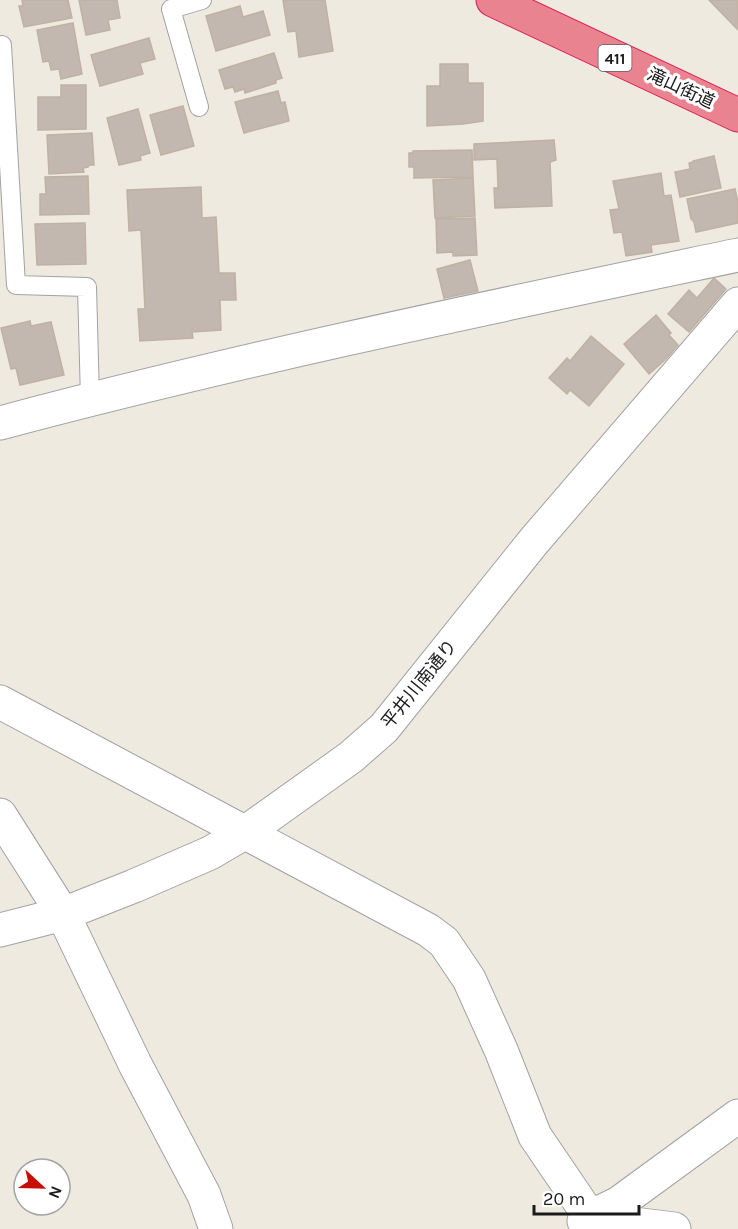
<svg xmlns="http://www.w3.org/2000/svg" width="738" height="1229" font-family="Karla,'Noto Sans JP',sans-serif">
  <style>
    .building { fill: #c2b8b0; stroke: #c0b1a2; stroke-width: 1.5 }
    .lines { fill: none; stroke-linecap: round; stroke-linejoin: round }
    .lane-casing { stroke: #a2a2a2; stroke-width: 20 }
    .street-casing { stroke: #a2a2a2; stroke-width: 35 }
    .highway-casing { stroke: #dd1c52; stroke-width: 35 }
    .lane { stroke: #fff; stroke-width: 18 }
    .street { stroke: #fff; stroke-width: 33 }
    .highway { stroke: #ea8390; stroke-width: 33 }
    .labels { text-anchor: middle; stroke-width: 6; stroke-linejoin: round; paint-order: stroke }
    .shield { fill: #fff; stroke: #5f5f5f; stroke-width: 1.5 }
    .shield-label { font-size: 16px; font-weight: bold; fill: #1b1b1b }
    .street-label { font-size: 18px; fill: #1b1b1b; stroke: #fff }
  </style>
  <rect width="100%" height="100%" fill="#eeeae0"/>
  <g class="building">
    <path d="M 22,0 L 68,0 L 72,18 L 24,27 L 19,6 L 23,6 Z"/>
    <path d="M 79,0 L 117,0 L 120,18 L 108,20 L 110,30 L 86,35 Z"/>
    <path d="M 283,0 L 325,0 L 333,51 L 299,57 L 296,31 L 288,32 Z"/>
    <path d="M 709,0 L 738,0 L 738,30 Z"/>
    <path d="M 240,6 L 243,17 L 263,11 L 270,35 L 216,51 L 206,16 Z"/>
    <path d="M 73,23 L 82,74 L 61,79 L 59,69 L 51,70 L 49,61 L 43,62 L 37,30 Z"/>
    <path d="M 149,38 L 155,59 L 140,63 L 143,74 L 100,86 L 91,55 Z"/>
    <path d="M 274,53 L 282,78 L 276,80 L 276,83 L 245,93 L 244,89 L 235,92 L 233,87 L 225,89 L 219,70 Z"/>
    <path d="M 440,64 L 468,64 L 468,83 L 483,83 L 483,121 L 463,124 L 427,126 L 427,86 L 440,86 Z"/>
    <path d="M 61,85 L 86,85 L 86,129 L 38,130 L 38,97 L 61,97 Z"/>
    <path d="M 278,91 L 281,103 L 285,102 L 289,121 L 244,133 L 235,102 Z"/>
    <path d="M 183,106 L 194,146 L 161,155 L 150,115 Z"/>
    <path d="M 138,109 L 150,153 L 140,156 L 141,160 L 119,165 L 107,118 Z"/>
    <path d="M 92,133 L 94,165 L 89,165 L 88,167 L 83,168 L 84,172 L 49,174 L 47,135 Z"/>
    <path d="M 554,140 L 556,160 L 550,162 L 552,206 L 495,208 L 494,188 L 498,188 L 497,159 L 474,160 L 474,144 Z"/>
    <path d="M 472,150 L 473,177 L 414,178 L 414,167 L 409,167 L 409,153 L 413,153 L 413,151 Z"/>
    <path d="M 714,156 L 721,188 L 680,197 L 675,172 L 690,169 L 689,163 L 693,162 L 693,161 Z"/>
    <path d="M 661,173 L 664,196 L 671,195 L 679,241 L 651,245 L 652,252 L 626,256 L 622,232 L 614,233 L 610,210 L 619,209 L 613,181 Z"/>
    <path d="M 88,176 L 89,214 L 40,215 L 40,194 L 46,194 L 45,177 Z"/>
    <path d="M 473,178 L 475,216 L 435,218 L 433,180 Z"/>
    <path d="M 201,187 L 202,218 L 216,217 L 219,273 L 235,273 L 236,300 L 220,300 L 221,330 L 192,332 L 193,338 L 140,341 L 138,309 L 145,309 L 141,230 L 129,231 L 127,190 Z"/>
    <path d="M 735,189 L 738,202 L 738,223 L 696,232 L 694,222 L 691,219 L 687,199 Z"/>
    <path d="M 475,218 L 477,255 L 453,256 L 453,252 L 437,253 L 436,219 Z"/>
    <path d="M 85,223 L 86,264 L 37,265 L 35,224 Z"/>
    <path d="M 470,260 L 478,291 L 444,298 L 437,269 Z"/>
    <path d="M 714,278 L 726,289 L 689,332 L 668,314 L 689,290 L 697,298 Z"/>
    <path d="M 656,315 L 671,333 L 669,335 L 678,345 L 666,359 L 649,374 L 624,344 Z"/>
    <path d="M 30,321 L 31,326 L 51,322 L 64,375 L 20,385 L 16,368 L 11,369 L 1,328 Z"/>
    <path d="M 591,336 L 624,364 L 589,406 L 570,390 L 567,394 L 549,378 L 567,358 L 570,361 Z"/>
  </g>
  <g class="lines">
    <g class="lane-casing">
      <g id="lane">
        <path d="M 2,45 L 16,285 L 87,287 L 90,399"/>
        <path d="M 199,107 L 171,9 L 202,0"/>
      </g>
    </g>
    <g class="street-casing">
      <g id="street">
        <path d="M 0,423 C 244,358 491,307 738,255"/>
        <path d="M 0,702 L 428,930 L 444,942 L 469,979 L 501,1050 L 535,1136 L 590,1217 L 609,1221 L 674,1229"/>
        <path d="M 0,815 L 63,914 L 135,1064 L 204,1195 L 216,1229"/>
        <path d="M 0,930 L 63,914 L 134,886 L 210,853 L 246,832 L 351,757 L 384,728 L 534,541 L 738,304"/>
        <path d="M 584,1221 L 590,1217 L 619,1203 L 738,1116"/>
      </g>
    </g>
    <g class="highway-casing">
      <path id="highway" d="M 493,0 L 738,115"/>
    </g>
    <use href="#lane" class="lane"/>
    <use href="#street" class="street"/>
    <use href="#highway" class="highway"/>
  </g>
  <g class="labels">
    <rect class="shield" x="598.5" y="45" width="33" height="26" rx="4.5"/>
    <g class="shield-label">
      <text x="615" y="64">411</text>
    </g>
    <g class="street-label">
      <text transform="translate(681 88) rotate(25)" y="6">滝山街道</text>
      <text transform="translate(419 684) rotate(-51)" y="6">平井川南通り</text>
    </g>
  </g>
  <g transform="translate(42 1187) rotate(112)"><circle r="28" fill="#ffffff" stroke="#a4a4a4" stroke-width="1.5"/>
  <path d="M0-4.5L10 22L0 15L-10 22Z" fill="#c70d00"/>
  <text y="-9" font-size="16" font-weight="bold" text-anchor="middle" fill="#1b1b1b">N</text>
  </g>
  <path d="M534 1205v9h105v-9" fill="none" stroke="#1b1b1b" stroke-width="3"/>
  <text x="543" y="1205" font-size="18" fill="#1b1b1b" stroke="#ffffff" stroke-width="4.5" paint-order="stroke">20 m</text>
</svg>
